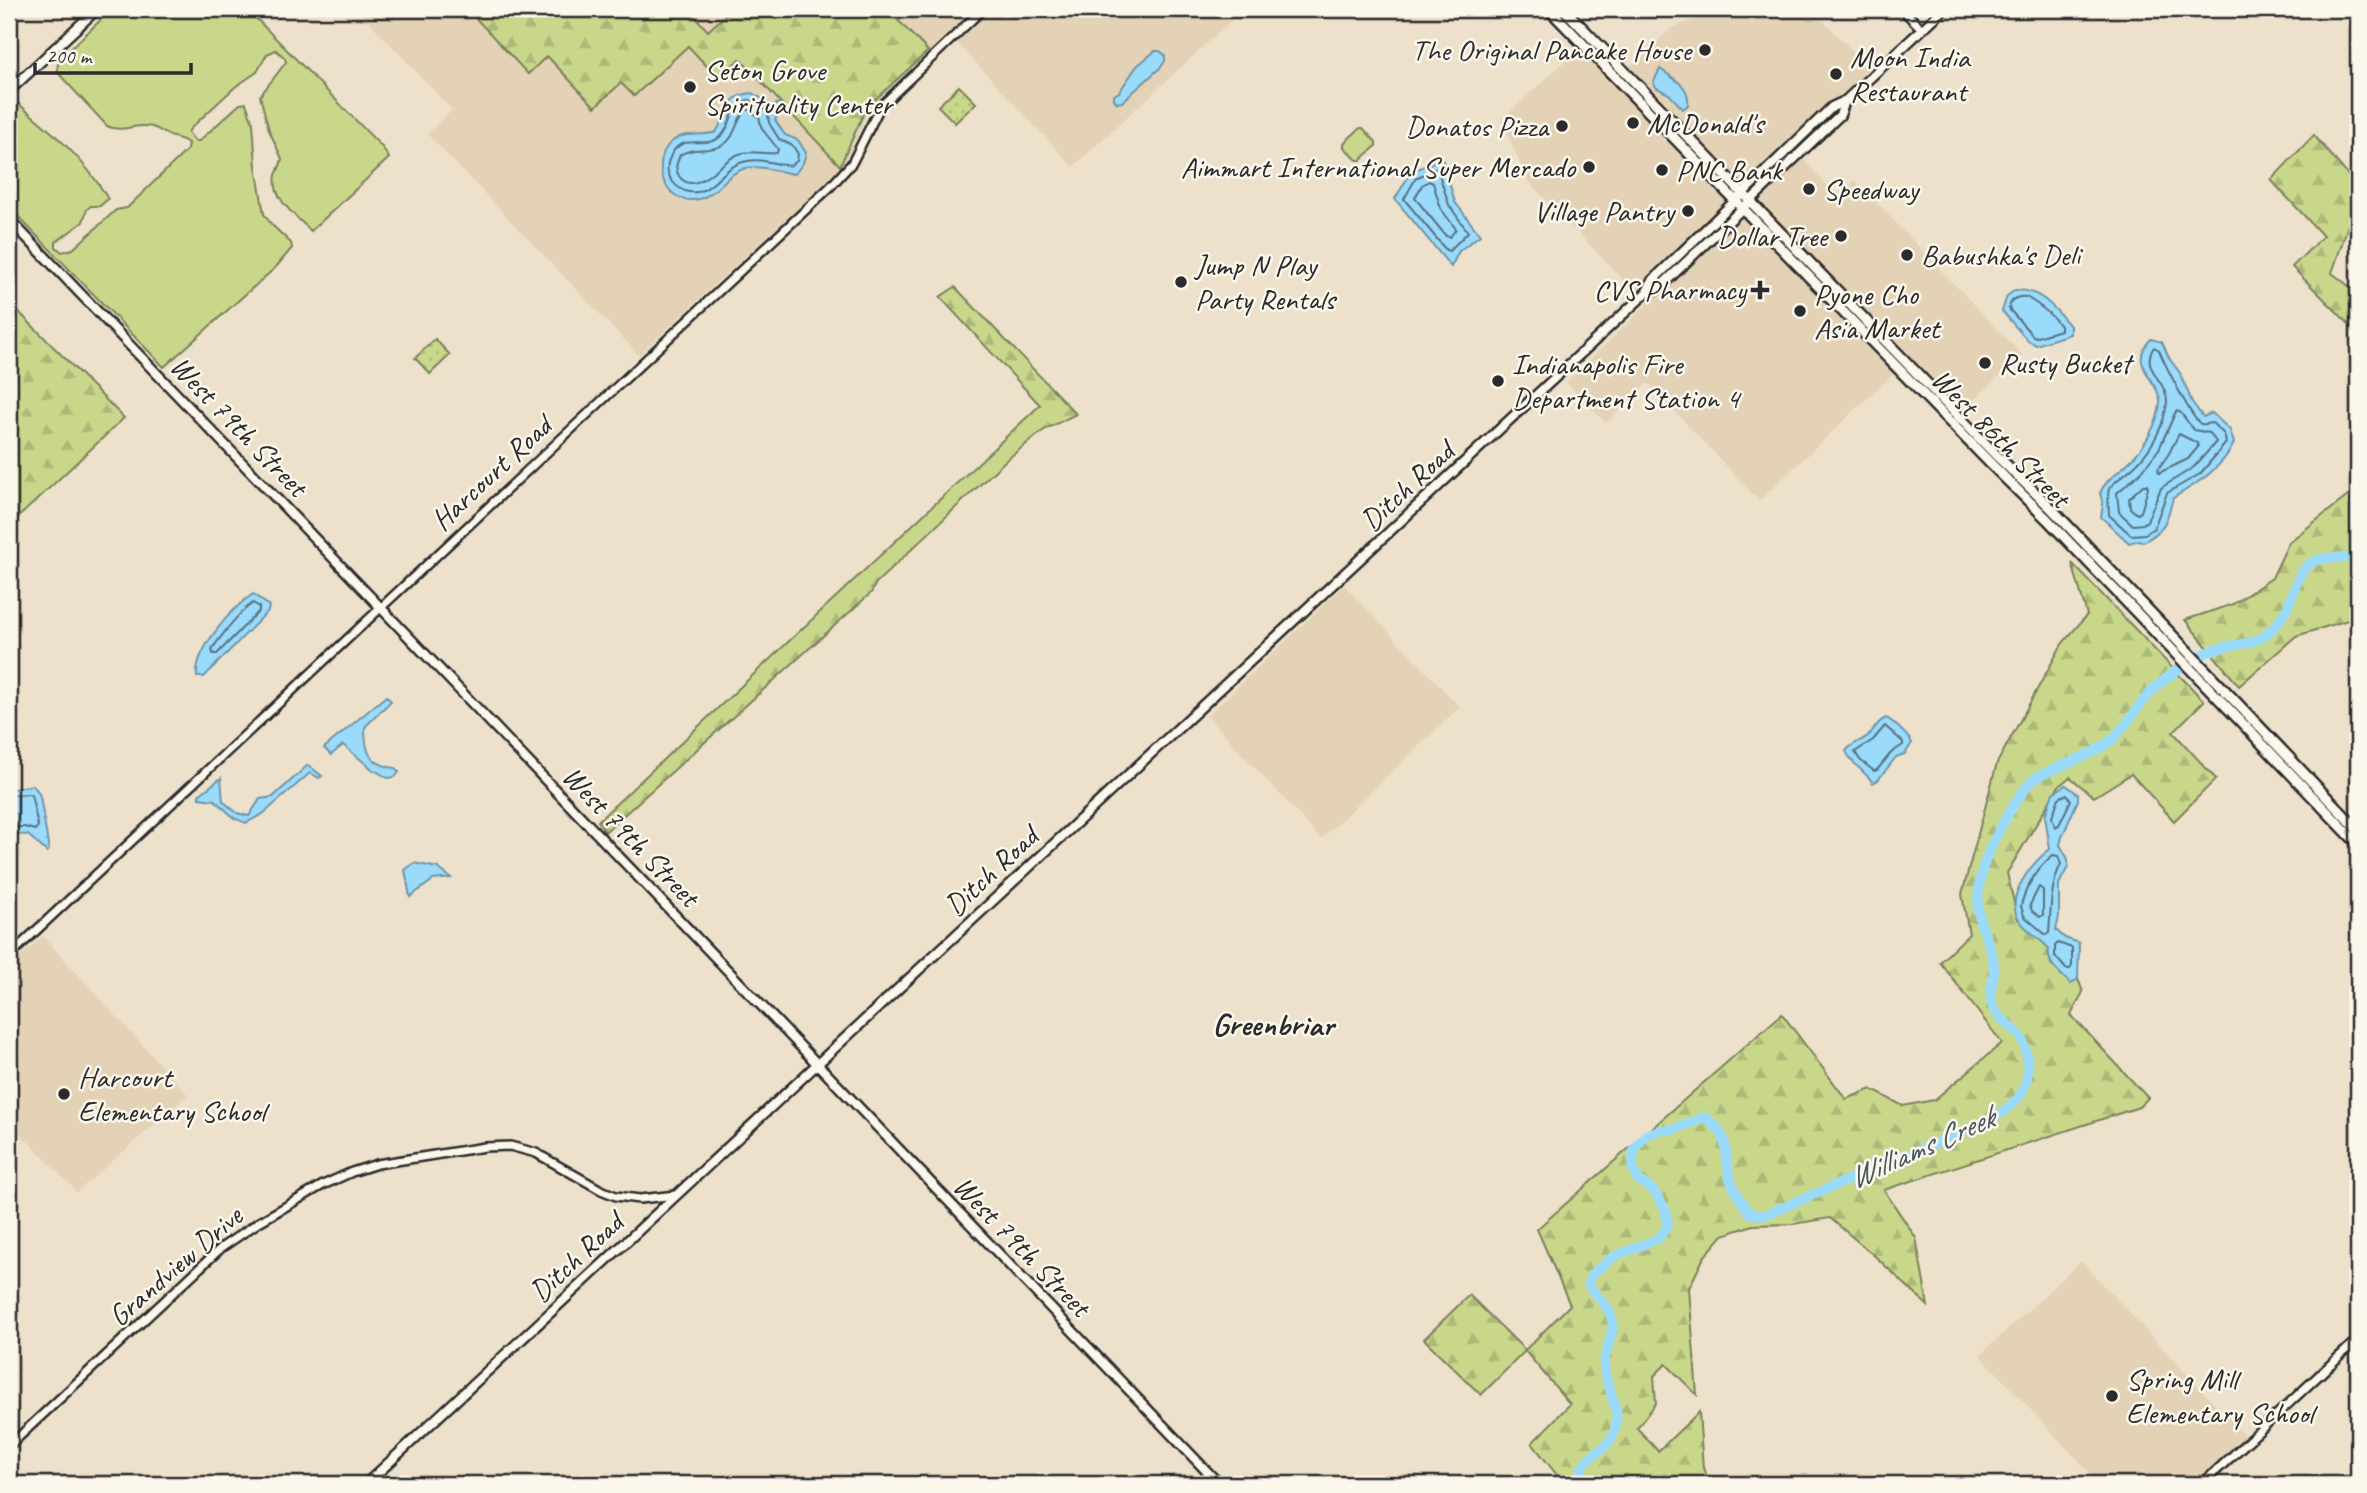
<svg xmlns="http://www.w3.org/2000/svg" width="2367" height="1493" font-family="Caveat,sans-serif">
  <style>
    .built { fill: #e4d2b6 }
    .grass { fill: #c9d78b; stroke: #7a815b; stroke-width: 2 }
    .forest { fill: url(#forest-firs); stroke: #7a815b; stroke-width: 2 }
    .park { fill: url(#park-dots); stroke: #7a815b; stroke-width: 2 }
    .water { fill: #9adbfc; stroke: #6e95a8; stroke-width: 2 }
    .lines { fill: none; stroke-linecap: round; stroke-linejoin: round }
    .shore { stroke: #57717f; stroke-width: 2 }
    .river { stroke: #9adbfc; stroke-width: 10 }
    .tertiary-casing { stroke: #2b2b2b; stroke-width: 12 }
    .secondary-casing { stroke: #2b2b2b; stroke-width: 13 }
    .primary-casing { stroke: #2b2b2b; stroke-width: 14 }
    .tertiary { stroke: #fbf7ec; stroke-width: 7 }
    .secondary { stroke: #fbf7ec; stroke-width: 8 }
    .primary { stroke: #fbf7ec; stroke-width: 9 }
    .poi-dot { fill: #2b2b2b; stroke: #fbf7ec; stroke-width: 2.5 }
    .labels { text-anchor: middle; stroke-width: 5; stroke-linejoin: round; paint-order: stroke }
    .poi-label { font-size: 30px; fill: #2b2b2b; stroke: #fbf7ec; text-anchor: start }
    .street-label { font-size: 30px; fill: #2b2b2b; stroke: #fbf7ec }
    .neighbourhood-label { font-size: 32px; font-weight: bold; fill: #2b2b2b; stroke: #fbf7ec }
    .water-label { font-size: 32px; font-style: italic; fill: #47575f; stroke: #fbf7ec }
  </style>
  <defs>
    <pattern id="forest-firs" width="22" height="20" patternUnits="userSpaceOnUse" patternTransform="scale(1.75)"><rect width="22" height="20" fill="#c9d78b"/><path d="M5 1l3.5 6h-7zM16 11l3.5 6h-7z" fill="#adb978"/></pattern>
    <pattern id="park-dots" width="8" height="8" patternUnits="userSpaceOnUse" patternTransform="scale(1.75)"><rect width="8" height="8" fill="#c9d78b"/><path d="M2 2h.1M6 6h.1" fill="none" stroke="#adb978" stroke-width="1.8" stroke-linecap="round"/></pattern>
  </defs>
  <rect width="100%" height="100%" fill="#eee1cc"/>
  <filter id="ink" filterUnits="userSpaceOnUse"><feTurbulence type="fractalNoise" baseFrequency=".0143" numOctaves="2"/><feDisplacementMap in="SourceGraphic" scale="14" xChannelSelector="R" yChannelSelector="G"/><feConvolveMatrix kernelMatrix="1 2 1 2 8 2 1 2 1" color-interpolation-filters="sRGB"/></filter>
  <g filter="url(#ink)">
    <g class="built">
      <path d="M 357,9 L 1244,9 L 1073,167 L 948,33 L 868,110 L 846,163 L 639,355 L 427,134 L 452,110 Z"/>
      <path d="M 1709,9 L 1812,9 L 1872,71 L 1833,100 L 1789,144 L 1837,196 L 1855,180 L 2022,355 L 1962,411 L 1910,358 L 1759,501 L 1648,383 L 1606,423 L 1566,382 L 1647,305 L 1528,181 L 1501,120 L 1579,48 L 1613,82 L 1631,64 L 1636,63 L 1670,29 L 1700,17 Z"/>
      <path d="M 1344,585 L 1460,707 L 1321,839 L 1207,716 Z"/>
      <path d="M 43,936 L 188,1095 L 77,1192 L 9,1122 L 9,966 Z"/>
      <path d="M 2081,1261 L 2245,1436 L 2193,1484 L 2100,1484 L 1980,1355 Z"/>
    </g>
    <g class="grass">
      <path d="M 112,9 L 247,9 L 382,147 L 389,158 L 311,231 C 296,216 271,199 276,175 C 278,169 281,165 282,159 L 269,130 L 260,96 L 286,62 L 285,58 L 276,50 L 267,54 L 257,72 L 235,87 L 192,127 L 188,132 L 195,141 L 199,141 L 240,104 L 246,103 L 253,123 L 256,166 L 264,214 L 272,225 L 291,243 L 292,248 L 276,267 L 164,367 L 9,207 L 10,97 C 48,128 84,157 108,199 L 100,206 L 91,206 L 87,209 L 83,222 L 56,242 L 56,247 L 62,252 L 73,249 L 116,210 L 127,208 L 187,150 L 188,143 C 182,138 180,139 173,137 C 165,135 160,129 152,127 C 136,122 123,134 107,126 L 59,74 C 56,65 58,61 64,55 Z"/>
      <path d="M 1360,128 L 1363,128 L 1376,142 L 1376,146 L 1361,160 L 1357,160 L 1344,147 L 1344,143 Z"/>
    </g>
    <g class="forest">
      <path d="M 467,9 L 688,9 L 708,31 L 732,9 L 887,9 L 928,51 L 866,108 L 840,166 L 740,59 L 718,78 L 688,46 L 634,96 L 621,83 L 595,107 L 547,56 L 528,74 Z"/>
      <path d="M 2314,135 L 2358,187 L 2358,196 L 2332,273 L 2358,293 L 2358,333 L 2292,267 L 2323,236 L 2271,180 Z"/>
      <path d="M 955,287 L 1076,414 L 1044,430 L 1005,461 L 876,583 L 871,593 L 605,832 L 598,821 L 1040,405 L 940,297 Z"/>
      <path d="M 9,302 L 124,418 L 9,526 Z"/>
      <path d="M 2358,488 L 2358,617 L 2296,636 L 2239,686 L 2185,620 L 2233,604 L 2272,578 L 2289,542 Z"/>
      <path d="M 2072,563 L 2204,701 L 2173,732 L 2216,779 L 2174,821 L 2131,774 L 2094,797 L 2070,777 L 2059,786 L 2007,873 L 2018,919 L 2045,944 L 2049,949 L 2051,964 L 2071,983 L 2078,979 L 2083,992 L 2071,1015 L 2148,1098 L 2139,1107 L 1884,1190 L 1916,1238 L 1928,1306 L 1877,1258 L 1830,1218 L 1793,1224 L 1753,1225 L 1723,1235 L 1704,1257 L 1689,1288 L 1697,1395 L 1666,1364 L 1654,1376 L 1656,1403 L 1637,1428 L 1658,1451 L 1699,1412 L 1703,1468 L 1710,1484 L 1564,1484 L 1532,1443 L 1570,1404 L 1525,1351 L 1481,1395 L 1424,1339 L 1469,1295 L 1525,1350 L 1570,1305 L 1537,1229 L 1782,1014 L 1846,1099 L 1871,1089 L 1903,1106 L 1934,1100 L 2002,1043 L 1940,962 L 1969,934 L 1962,894 L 1997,763 L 2062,644 L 2087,615 Z"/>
    </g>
    <g class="park">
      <path d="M 959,86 L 976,103 L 955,123 L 938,106 Z"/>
      <path d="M 435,339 L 450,355 L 430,374 L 415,358 Z"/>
    </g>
    <g class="water">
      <path d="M 1155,51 L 1160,51 L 1165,55 L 1165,61 L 1161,67 L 1122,102 L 1117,103 L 1114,99 L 1114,95 L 1119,92 L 1137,66 Z"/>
      <path d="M 1660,69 C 1675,80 1690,85 1688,105 L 1683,109 L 1669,94 L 1657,88 L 1653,83 Z"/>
      <path d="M 752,93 L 766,101 L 772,108 L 779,102 L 782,108 L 775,120 L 785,135 L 798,140 L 806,153 L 803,163 L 795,174 C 779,172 762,165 746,168 C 724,173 716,200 691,200 C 661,200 650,156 674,140 C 686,131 703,137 716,132 C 729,113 724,96 752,93 Z"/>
      <path d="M 1442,158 L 1455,202 L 1480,235 L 1459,251 L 1451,267 L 1395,199 L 1411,172 Z"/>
      <path d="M 2015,290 C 2040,289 2055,308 2070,326 L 2070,334 L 2036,345 L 2028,341 L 2002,311 L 2007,296 Z"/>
      <path d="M 2151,339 L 2162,342 L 2169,358 L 2180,373 L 2192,402 L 2203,417 L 2212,413 L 2230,430 L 2234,443 C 2222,469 2196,484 2173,498 C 2167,520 2165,531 2143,542 L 2139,540 L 2129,543 L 2101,517 L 2103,505 L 2100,493 C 2106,479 2119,472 2130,461 C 2144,447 2158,424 2160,404 C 2162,382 2125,365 2151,339 Z"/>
      <path d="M 253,594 L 269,606 L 268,611 L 204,677 L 197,677 C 194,650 232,608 253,594 Z"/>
      <path d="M 386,696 L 391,701 L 365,727 C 365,751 368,764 395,768 L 399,772 L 395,777 L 388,778 L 372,769 L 343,745 L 331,755 L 324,748 Z"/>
      <path d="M 1886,718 C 1891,719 1910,738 1912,743 L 1905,754 L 1896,757 L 1878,780 L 1873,783 C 1865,771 1851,764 1846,751 C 1852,743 1863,741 1870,734 C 1876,727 1877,722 1886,718 Z"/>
      <path d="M 308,765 L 322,776 L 319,778 L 310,773 L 263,814 L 246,823 L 234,818 L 215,800 L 199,798 L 199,795 L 221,778 L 223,801 L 237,813 L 249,816 L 260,799 L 273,797 Z"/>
      <path d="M 32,785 L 37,790 L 40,796 L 49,850 L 47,852 L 28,835 L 11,834 L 9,832 L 9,787 L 13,789 Z"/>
      <path d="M 2066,785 L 2078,794 L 2078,800 L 2062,837 L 2060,845 L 2068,859 L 2068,867 L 2059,884 L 2059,917 L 2056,930 L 2065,938 L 2079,943 L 2078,979 L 2071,984 C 2061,974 2046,964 2049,949 C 2041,938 2025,931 2018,918 C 2005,895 2033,862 2050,849 L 2045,816 L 2053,793 Z"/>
      <path d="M 414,863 L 438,868 L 451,878 L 433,880 L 410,897 L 405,870 Z"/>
    </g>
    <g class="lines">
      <g class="shore">
        <path d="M 750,100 L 761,106 L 768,113 L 769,123 L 779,139 L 793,146 L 798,154 L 797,161 L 790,166 C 774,164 759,157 743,162 C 722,167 711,196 689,192 C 682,191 676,186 672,181 C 668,175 666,167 669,160 C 680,128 705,153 722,135 C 734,123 729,102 750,100 Z"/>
        <path d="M 748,109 L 759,117 L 762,129 L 778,149 L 777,153 C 765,155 752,149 739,154 C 722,159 695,199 679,176 C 674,168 677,163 680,155 C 693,146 710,153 723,145 C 737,137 735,118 748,109 Z"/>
        <path d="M 1434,169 L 1438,171 L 1449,205 L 1468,232 L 1449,251 L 1446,250 L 1404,199 L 1416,178 Z"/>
        <path d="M 1429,181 L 1433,183 L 1441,209 L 1456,229 L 1450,237 L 1446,236 L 1415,198 L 1422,185 Z"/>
        <path d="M 2026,297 C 2040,305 2051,313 2060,326 L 2060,330 L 2037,337 L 2033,336 L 2009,309 C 2010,299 2017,296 2026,297 Z"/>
        <path d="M 2154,347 L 2159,350 C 2163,360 2193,422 2201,424 C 2205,425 2209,423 2212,423 L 2224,434 L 2226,443 L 2200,474 L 2167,493 L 2154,528 L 2145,534 L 2131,535 L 2109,515 C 2109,509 2107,493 2109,489 C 2114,481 2126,474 2133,467 C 2147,455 2159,435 2164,417 C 2165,412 2167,406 2167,401 C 2167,381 2139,368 2154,347 Z"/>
        <path d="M 2176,411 L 2180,412 L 2194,430 L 2210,433 L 2216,442 L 2194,467 L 2161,488 L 2147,521 L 2143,524 L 2133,525 L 2119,512 L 2117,493 L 2142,471 L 2159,449 Z"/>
        <path d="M 2179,434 L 2197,443 L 2198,447 L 2188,459 L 2159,473 L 2158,469 L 2168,455 Z"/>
        <path d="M 2143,485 L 2147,485 L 2148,488 L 2141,512 L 2137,514 L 2130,508 L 2129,498 Z"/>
        <path d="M 253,603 L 259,607 L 259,611 L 217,654 L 213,654 L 212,649 C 224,633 236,615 253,603 Z"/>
        <path d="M 1885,726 L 1903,742 L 1903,745 L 1891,753 L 1877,770 L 1874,771 L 1860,760 L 1855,752 L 1873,740 Z"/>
        <path d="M 2067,794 L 2071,800 L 2059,825 L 2055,827 L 2052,817 L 2059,798 Z"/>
        <path d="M 9,795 L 31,794 L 38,826 L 35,830 L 24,827 L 9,827"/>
        <path d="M 2053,855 L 2058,856 L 2061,864 C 2050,886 2051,909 2049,933 L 2046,935 L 2024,916 L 2021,906 C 2025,887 2038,867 2053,855 Z"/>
        <path d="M 2039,887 L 2043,890 L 2043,915 L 2040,917 L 2032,911 L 2030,905 Z"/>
        <path d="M 2058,943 L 2072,948 L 2072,966 L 2070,969 L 2066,969 L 2055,956 L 2055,946 Z"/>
      </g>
      <path class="river" d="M 1579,1484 C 1581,1450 1600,1459 1612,1437 C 1624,1413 1609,1394 1605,1373 C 1601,1353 1615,1338 1612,1320 C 1610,1306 1595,1296 1588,1284 L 1592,1274 L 1613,1257 L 1659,1238 L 1668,1225 L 1665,1209 L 1653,1190 L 1637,1179 L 1632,1164 L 1635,1148 L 1646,1135 L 1660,1130 L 1672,1130 L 1705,1117 C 1735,1140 1721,1150 1731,1181 C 1735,1193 1743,1204 1751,1214 L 1765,1215 L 1990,1120 C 2018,1103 2031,1091 2027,1058 C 2026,1050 2024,1039 2018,1033 C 2009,1024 1999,1019 1993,1007 C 1988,995 1993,982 1994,970 C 1995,953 1984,936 1980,920 C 1976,906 1979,881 1983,867 C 1989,847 2020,787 2037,777 C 2059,765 2088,758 2108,743 C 2128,727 2137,704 2156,687 C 2169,675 2188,662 2204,654 C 2224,642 2249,649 2268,633 C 2278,624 2287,611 2291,598 C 2298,580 2300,564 2321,559 C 2332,556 2347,558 2358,559"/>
      <g class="tertiary-casing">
        <g id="tertiary">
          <path d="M 1902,9 L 1922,29"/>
          <path d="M 9,956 L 830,187 L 852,163 L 880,107 L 983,9"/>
          <path d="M 9,1446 L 221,1248 L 259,1222 L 323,1185 L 352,1172 L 377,1164 L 485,1147 L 510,1146 L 536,1153 L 601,1190 L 616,1196 L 640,1199 L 676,1195"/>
          <path d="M 2202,1484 L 2358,1339"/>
        </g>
      </g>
      <g class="secondary-casing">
        <g id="secondary">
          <path d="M 9,91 L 97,9"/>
          <path d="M 9,219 L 1219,1484"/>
          <path d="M 1647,292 L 1659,288 L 1840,115 L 1845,101"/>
          <path d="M 366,1484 C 792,1085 1221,691 1647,292 L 1652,281 L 1832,107 L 1845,101 L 1944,9"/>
        </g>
      </g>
      <g class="primary-casing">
        <g id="primary">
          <path d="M 1549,9 L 1991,464 L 2047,519 L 2358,844"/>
          <path d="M 1564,9 L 1998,457 L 2049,506 L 2358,830"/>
        </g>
      </g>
      <use href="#tertiary" class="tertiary"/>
      <use href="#secondary" class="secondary"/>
      <use href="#primary" class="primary"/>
    </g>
  </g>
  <g class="poi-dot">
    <circle cx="1705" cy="50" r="7"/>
    <circle cx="1836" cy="74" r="7"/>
    <circle cx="690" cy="87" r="7"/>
    <circle cx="1633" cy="123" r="7"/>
    <circle cx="1562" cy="126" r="7"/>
    <circle cx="1589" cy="167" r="7"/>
    <circle cx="1662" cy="170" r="7"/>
    <circle cx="1809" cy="189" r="7"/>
    <circle cx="1688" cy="211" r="7"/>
    <circle cx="1841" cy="236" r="7"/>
    <circle cx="1907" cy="255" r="7"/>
    <circle cx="1181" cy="282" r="7"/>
    <path d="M1756.5 279.5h7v7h7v7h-7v7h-7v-7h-7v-7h7z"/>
    <circle cx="1800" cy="311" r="7"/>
    <circle cx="1985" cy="363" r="7"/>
    <circle cx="1498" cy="381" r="7"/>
    <circle cx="64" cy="1094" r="7"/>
    <circle cx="2112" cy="1396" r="7"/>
  </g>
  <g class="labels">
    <g class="poi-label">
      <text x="1691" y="60" text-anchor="end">The Original Pancake House</text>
      <text x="1850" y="67">Moon India<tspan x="1850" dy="34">Restaurant</tspan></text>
      <text x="704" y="80">Seton Grove<tspan x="704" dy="34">Spirituality Center</tspan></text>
      <text x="1647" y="133">McDonald's</text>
      <text x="1548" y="136" text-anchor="end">Donatos Pizza</text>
      <text x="1575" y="177" text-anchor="end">Aimmart International Super Mercado</text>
      <text x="1676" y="180">PNC Bank</text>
      <text x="1823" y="199">Speedway</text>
      <text x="1674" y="221" text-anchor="end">Village Pantry</text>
      <text x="1827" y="246" text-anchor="end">Dollar Tree</text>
      <text x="1921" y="265">Babushka's Deli</text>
      <text x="1195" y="275">Jump N Play<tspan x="1195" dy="34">Party Rentals</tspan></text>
      <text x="1746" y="300" text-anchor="end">CVS Pharmacy</text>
      <text x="1814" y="304">Pyone Cho<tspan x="1814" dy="34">Asia Market</tspan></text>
      <text x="1999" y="373">Rusty Bucket</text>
      <text x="1512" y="374">Indianapolis Fire<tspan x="1512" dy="34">Department Station 4</tspan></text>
      <text x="78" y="1087">Harcourt<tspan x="78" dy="34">Elementary School</tspan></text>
      <text x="2126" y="1389">Spring Mill<tspan x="2126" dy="34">Elementary School</tspan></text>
    </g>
    <g class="street-label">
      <text transform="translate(239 426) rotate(46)" y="10">West 79th Street</text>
      <text transform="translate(2001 438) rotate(45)" y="10">West 86th Street</text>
      <text transform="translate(491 473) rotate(-43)" y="10">Harcourt Road</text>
      <text transform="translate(1407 486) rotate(-43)" y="10">Ditch Road</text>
      <text transform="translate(631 836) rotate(46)" y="10">West 79th Street</text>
      <text transform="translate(991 871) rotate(-43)" y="10">Ditch Road</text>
      <text transform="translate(1022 1246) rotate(46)" y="10">West 79th Street</text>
      <text transform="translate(576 1257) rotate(-43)" y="10">Ditch Road</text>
      <text transform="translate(175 1266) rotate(-41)" y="10">Grandview Drive</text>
    </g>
    <g class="neighbourhood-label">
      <text x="1273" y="1035">Greenbriar</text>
    </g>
    <g class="water-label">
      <text transform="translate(1921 1147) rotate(-24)" y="11">Williams Creek</text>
    </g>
  </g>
  <rect width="2367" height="1493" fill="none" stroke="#fbf7ec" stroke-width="35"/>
  <rect x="18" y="18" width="2332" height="1458" fill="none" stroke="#2b2b2b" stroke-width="2.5" filter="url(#ink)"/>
  <path d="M35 63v10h156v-10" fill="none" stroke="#2b2b2b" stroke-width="3.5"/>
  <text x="46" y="63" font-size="21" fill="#2b2b2b" stroke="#fbf7ec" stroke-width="5" paint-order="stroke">200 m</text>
</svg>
